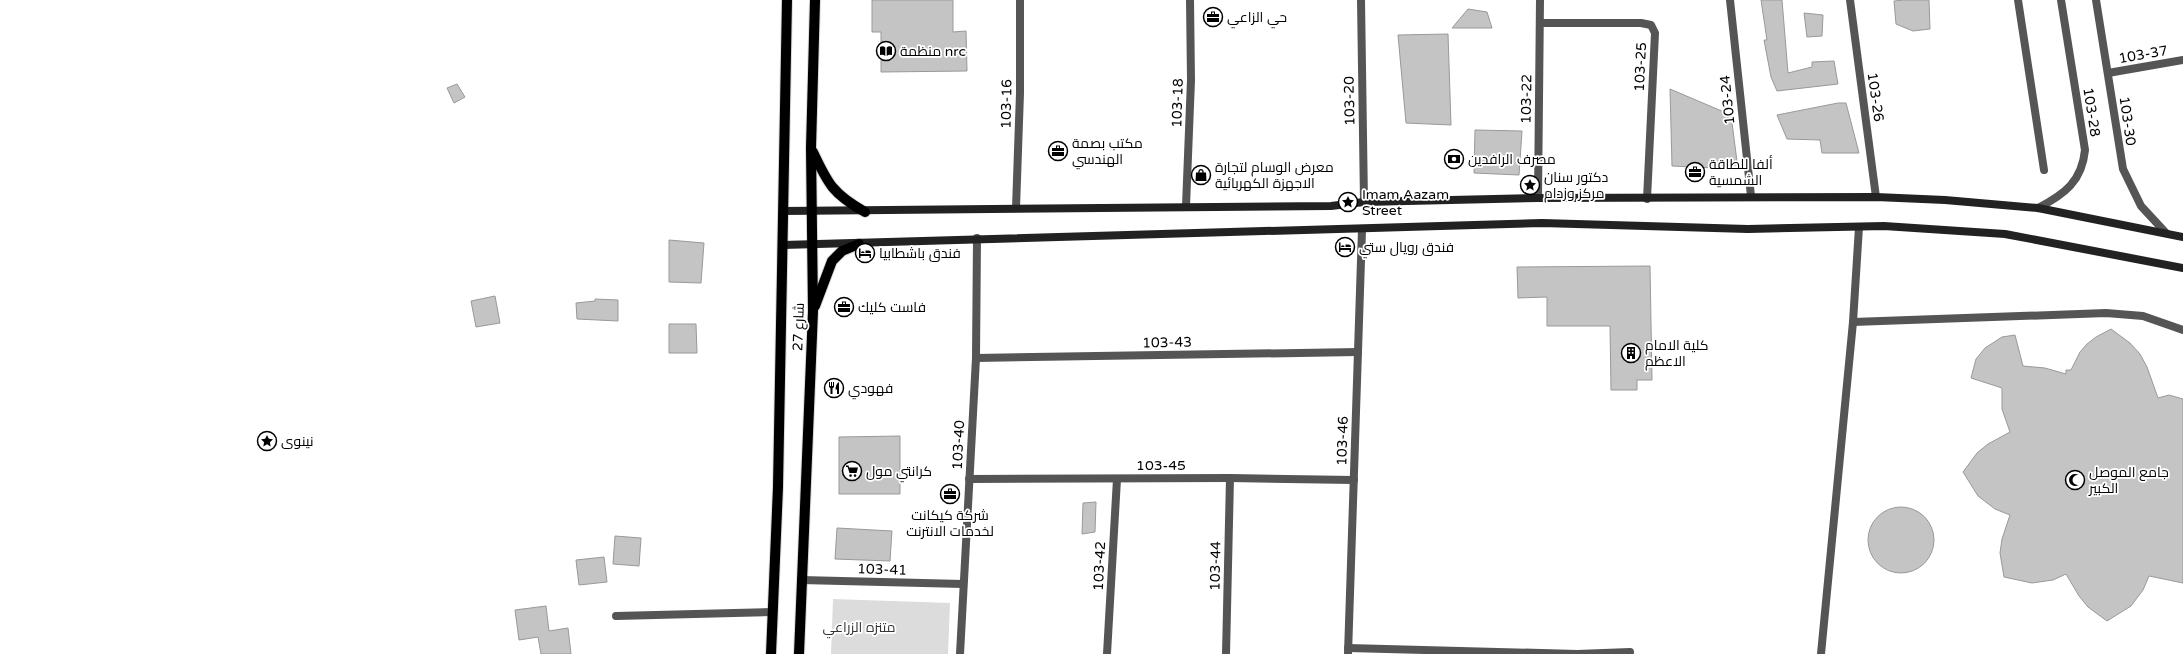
<svg xmlns="http://www.w3.org/2000/svg" width="2183" height="654" font-family="'Varela Round',Cairo,sans-serif">
  <style>
    .green { fill: #dcdcdc }
    .building { fill: #c4c4c4; stroke: #999 }
    .lines { fill: none; stroke-linecap: round; stroke-linejoin: round }
    .primary-casing { stroke: #dbdbdb; stroke-width: 12 }
    .service { stroke: #555; stroke-width: 8 }
    .minor { stroke: #555; stroke-width: 8 }
    .tertiary { stroke: #555; stroke-width: 8 }
    .secondary { stroke: #222; stroke-width: 8 }
    .primary { stroke: #000; stroke-width: 10 }
    .labels { text-anchor: middle; stroke-width: 3.5; stroke-linejoin: round; paint-order: stroke }
    .poi-label { font-size: 14px; fill: #000; stroke: #fff; text-anchor: start }
    .street-label { font-size: 14px; fill: #000; stroke: #fff }
    .park-label { font-size: 14px; fill: #333; stroke: #fff }
  </style>
  <rect width="100%" height="100%" fill="#fff"/>
  <path class="green" d="M 833,599 L 950,603 L 948,654 L 831,654 Z"/>
  <g class="building">
    <path d="M 872,0 L 953,0 L 953,32 L 966,31 L 967,71 L 881,72 L 881,32 L 872,32 Z"/>
    <path d="M 1761,0 L 1782,0 L 1788,73 L 1812,67 L 1812,62 L 1834,61 L 1838,84 L 1777,91 L 1771,77 L 1764,40 L 1767,40 Z"/>
    <path d="M 1903,0 L 1929,0 L 1930,29 L 1913,31 L 1896,24 L 1894,1 Z"/>
    <path d="M 1468,9 L 1487,12 L 1492,28 L 1452,28 Z"/>
    <path d="M 1804,13 L 1823,15 L 1822,36 L 1807,37 Z"/>
    <path d="M 1448,34 L 1451,125 L 1406,123 L 1398,35 Z"/>
    <path d="M 457,84 L 465,97 L 454,103 L 447,88 Z"/>
    <path d="M 1670,89 L 1731,115 L 1738,169 L 1672,166 Z"/>
    <path d="M 1838,103 L 1846,103 L 1859,153 L 1822,153 L 1820,140 L 1787,139 L 1777,115 Z"/>
    <path d="M 1475,130 L 1522,131 L 1519,175 L 1474,173 Z"/>
    <path d="M 669,240 L 704,243 L 701,283 L 669,282 Z"/>
    <path d="M 1650,266 L 1652,380 L 1637,380 L 1637,390 L 1611,390 L 1610,326 L 1547,326 L 1547,297 L 1518,298 L 1517,267 Z"/>
    <path d="M 495,296 L 500,323 L 476,327 L 471,301 Z"/>
    <path d="M 595,299 L 618,300 L 618,321 L 577,319 L 576,303 L 595,301 Z"/>
    <path d="M 669,324 L 696,324 L 697,353 L 669,353 Z"/>
    <path d="M 2111,329 L 2130,343 L 2140,354 L 2147,367 L 2158,398 L 2169,395 L 2183,399 L 2183,583 L 2149,576 L 2143,590 L 2131,606 L 2107,621 L 2088,607 L 2079,596 L 2066,574 L 2053,580 L 2032,583 L 2004,577 L 2000,553 L 2002,539 L 2010,515 L 1995,509 L 1978,496 L 1963,472 L 1977,453 L 1988,444 L 2010,432 L 2002,409 L 2002,388 L 1971,378 L 1976,359 L 1985,348 L 2002,337 L 2015,335 L 2023,366 L 2045,368 L 2066,374 L 2066,370 L 2071,370 L 2080,352 L 2087,344 L 2096,337 Z"/>
    <path d="M 900,436 L 900,494 L 839,494 L 839,437 Z"/>
    <path d="M 1096,502 L 1095,532 L 1082,534 L 1083,503 Z"/>
    <circle cx="1901" cy="540" r="33"/>
    <path d="M 837,528 L 892,531 L 890,561 L 835,559 Z"/>
    <path d="M 615,536 L 641,538 L 639,566 L 613,564 Z"/>
    <path d="M 604,557 L 607,582 L 579,585 L 576,560 Z"/>
    <path d="M 546,606 L 549,631 L 568,628 L 571,654 L 541,654 L 538,637 L 519,640 L 515,610 Z"/>
  </g>
  <g class="lines">
    <g class="primary-casing">
      <g id="primary">
        <path d="M 813,152 C 828,184 833,194 865,212"/>
        <path d="M 815,306 L 832,261 L 842,251 L 859,244"/>
        <path d="M 771,654 L 778,487 L 787,0"/>
        <path d="M 799,654 L 813,311 L 811,148 L 815,0"/>
      </g>
    </g>
    <g class="service">
      <path d="M 1853,322 L 2106,313 L 2143,316 L 2183,330"/>
      <path d="M 616,616 L 773,612"/>
      <path d="M 1821,654 L 1853,322 L 1859,227"/>
    </g>
    <g class="minor">
      <path d="M 1361,0 L 1364,202"/>
      <path d="M 1730,0 L 1751,196"/>
      <path d="M 1850,0 L 1876,197"/>
      <path d="M 2018,0 L 2044,170"/>
      <path d="M 1540,23 L 1641,23 L 1651,25 L 1655,33 L 1647,199"/>
      <path d="M 2108,73 L 2183,60"/>
      <path d="M 1538,198 L 1540,0"/>
      <path d="M 1186,206 L 1191,80 L 1190,0"/>
      <path d="M 1016,208 L 1020,93 L 1020,0"/>
      <path d="M 976,358 L 1358,352"/>
      <path d="M 969,479 L 1230,478 L 1354,480"/>
      <path d="M 801,580 L 963,584"/>
      <path d="M 1348,648 L 1577,654 L 1630,652"/>
      <path d="M 960,654 L 976,358 L 977,238"/>
      <path d="M 1107,654 L 1117,479"/>
      <path d="M 1226,654 L 1230,478"/>
      <path d="M 1348,654 L 1362,230"/>
    </g>
    <g class="tertiary">
      <path d="M 2096,0 L 2123,169 L 2141,206 L 2166,233"/>
      <path d="M 2038,208 C 2065,194 2082,181 2085,150 L 2061,0"/>
    </g>
    <g class="secondary">
      <path d="M 783,211 L 1331,206 L 1364,202 L 1538,198 L 1876,197 L 1945,200 L 2038,208 L 2183,237"/>
      <path d="M 783,245 L 1542,223 L 1748,229 L 1884,226 L 2005,234 L 2183,268"/>
    </g>
    <use href="#primary" class="primary"/>
  </g>
  <defs>
    <g id="office-ring" transform="scale(1)"><circle r="9.5" fill="#fff" stroke="#000" stroke-width="1.5"/><path d="M-6-3h4V-5.5h4V-3h4V5H-6ZM-1-4.5V-3h2v-1.5ZM-6 0V1H6V0Z" fill="#000"/></g>
    <g id="library-ring" transform="scale(1)"><circle r="9.5" fill="#fff" stroke="#000" stroke-width="1.5"/><path d="M-6-4Q-3-5.5-.7-3.5V5Q-3 3-6 4ZM6-4Q3-5.5 .7-3.5V5Q3 3 6 4Z" fill="#000"/></g>
    <g id="bank-ring" transform="scale(1)"><circle r="9.5" fill="#fff" stroke="#000" stroke-width="1.5"/><path d="M-6-4H6V4H-6ZM0-2.3a2.3 2.3 0 1 0 0 4.6a2.3 2.3 0 1 0 0-4.6Z" fill="#000"/></g>
    <g id="shop-ring" transform="scale(1)"><circle r="9.5" fill="#fff" stroke="#000" stroke-width="1.5"/><path d="M-5-2.5h2.3a2.7 3.5 0 0 1 5.4 0H5L5.5 6h-11ZM-1.5-2.5h3a1.5 2.3 0 0 0-3 0Z" fill="#000"/></g>
    <g id="sight-ring" transform="scale(1)"><circle r="9.5" fill="#fff" stroke="#000" stroke-width="1.5"/><path d="M0-6L1.8-2.2L6-1.7L2.9 1.2L3.7 5.4L0 3.3L-3.7 5.4L-2.9 1.2L-6-1.7L-1.8-2.2Z" fill="#000"/></g>
    <g id="hotel-ring" transform="scale(1)"><circle r="9.5" fill="#fff" stroke="#000" stroke-width="1.5"/><path d="M-6-4.5h1.5V1H6V5H4.5V3h-9V5H-6ZM-4 0a1.8 1.8 0 1 1 3.6 0ZM.5 0V-2.5h3Q6-2.5 6 0Z" fill="#000"/></g>
    <g id="building-ring" transform="scale(1)"><circle r="9.5" fill="#fff" stroke="#000" stroke-width="1.5"/><path d="M-4-6H4V6H1V3H-1V6H-4ZM-2.5-4.3h1.7v1.8h-1.7ZM.8-4.3h1.7v1.8H.8ZM-2.5-1h1.7V.8h-1.7ZM.8-1h1.7V.8H.8Z" fill="#000"/></g>
    <g id="restaurant-ring" transform="scale(1)"><circle r="9.5" fill="#fff" stroke="#000" stroke-width="1.5"/><path d="M-5-6h1v4h1v-4h1v4h1v-4h1v5L-1.5 .5V6h-2V.5L-5-1ZM5-6V6H3V1.5H1.5Q1.5-4 5-6Z" fill="#000"/></g>
    <g id="supermarket-ring" transform="scale(1)"><circle r="9.5" fill="#fff" stroke="#000" stroke-width="1.5"/><path d="M-6-5.5h2.5l.6 2H6L4.5 2H-2.5L-4.4-4H-6ZM-1.5 3.2a1.3 1.3 0 1 0 .1 0ZM3 3.2a1.3 1.3 0 1 0 .1 0Z" fill="#000"/></g>
    <g id="mosque-ring" transform="scale(1)"><circle r="9.5" fill="#fff" stroke="#000" stroke-width="1.5"/><path d="M3.5-4.9A6 6 0 1 0 3.5 4.9A5 5 0 1 1 3.5-4.9Z" fill="#000"/></g>
  </defs>
  <g fill-rule="evenodd">
    <use href="#office-ring" x="1213" y="17"/>
    <use href="#library-ring" x="886" y="51"/>
    <use href="#office-ring" x="1058" y="151"/>
    <use href="#bank-ring" x="1454" y="159"/>
    <use href="#office-ring" x="1695" y="172"/>
    <use href="#shop-ring" x="1201" y="175"/>
    <use href="#sight-ring" x="1530" y="185"/>
    <use href="#sight-ring" x="1348" y="202"/>
    <use href="#hotel-ring" x="1345" y="247"/>
    <use href="#hotel-ring" x="865" y="253"/>
    <use href="#office-ring" x="844" y="307"/>
    <use href="#building-ring" x="1631" y="353"/>
    <use href="#restaurant-ring" x="834" y="388"/>
    <use href="#sight-ring" x="267" y="441"/>
    <use href="#supermarket-ring" x="852" y="471"/>
    <use href="#mosque-ring" x="2075" y="480"/>
    <use href="#office-ring" x="950" y="494"/>
  </g>
  <g class="labels">
    <g class="poi-label">
      <text x="1227" y="22">حي الزاعي</text>
      <text x="900" y="56">منظمة nrc</text>
      <text x="1072" y="148">مكتب بصمة<tspan x="1072" dy="16">الهندسي</tspan></text>
      <text x="1468" y="164">مصرف الرافدين</text>
      <text x="1709" y="169">ألفا للطاقة<tspan x="1709" dy="16">الشمسية</tspan></text>
      <text x="1215" y="172">معرض الوسام لتجارة<tspan x="1215" dy="16">الاجهزة الكهربائية</tspan></text>
      <text x="1544" y="182">دكتور سنان<tspan x="1544" dy="16">مركز وزدام</tspan></text>
      <text x="1362" y="199">Imam Aazam<tspan x="1362" dy="16">Street</tspan></text>
      <text x="1359" y="252">فندق رويال ستي</text>
      <text x="879" y="258">فندق باشطابيا</text>
      <text x="858" y="312">فاست كليك</text>
      <text x="1645" y="350">كلية الامام<tspan x="1645" dy="16">الاعظم</tspan></text>
      <text x="848" y="393">فهودي</text>
      <text x="281" y="446">نينوى</text>
      <text x="866" y="476">كرانتي مول</text>
      <text x="2089" y="477">جامع الموصل<tspan x="2089" dy="16">الكبير</tspan></text>
      <text x="950" y="520" text-anchor="middle">شركة كيكانت<tspan x="950" dy="16">لخدمات الانترنت</tspan></text>
    </g>
    <g class="street-label">
      <text transform="translate(2143 54) rotate(-10)" y="5">103-37</text>
      <text transform="translate(1640 67) rotate(-87)" y="5">103-25</text>
      <text transform="translate(1876 97) rotate(82)" y="5">103-26</text>
      <text transform="translate(1526 99) rotate(-89)" y="5">103-22</text>
      <text transform="translate(1727 100) rotate(-96)" y="5">103-24</text>
      <text transform="translate(1349 101) rotate(-91)" y="5">103-20</text>
      <text transform="translate(1177 103) rotate(-88)" y="5">103-18</text>
      <text transform="translate(1006 104) rotate(-89)" y="5">103-16</text>
      <text transform="translate(2092 112) rotate(81)" y="5">103-28</text>
      <text transform="translate(2128 121) rotate(82)" y="5">103-30</text>
      <text transform="translate(798 327) rotate(-88)" y="5">شارع 27</text>
      <text transform="translate(1167 342) rotate(-1)" y="5">103-43</text>
      <text transform="translate(1342 441) rotate(-88)" y="5">103-46</text>
      <text transform="translate(958 445) rotate(-87)" y="5">103-40</text>
      <text x="1161" y="470">103-45</text>
      <text transform="translate(1099 566) rotate(-87)" y="5">103-42</text>
      <text transform="translate(1215 566) rotate(-89)" y="5">103-44</text>
      <text transform="translate(882 569) rotate(2)" y="5">103-41</text>
    </g>
    <g class="park-label">
      <text x="859" y="632">متنزه الزراعي</text>
    </g>
  </g>
</svg>
